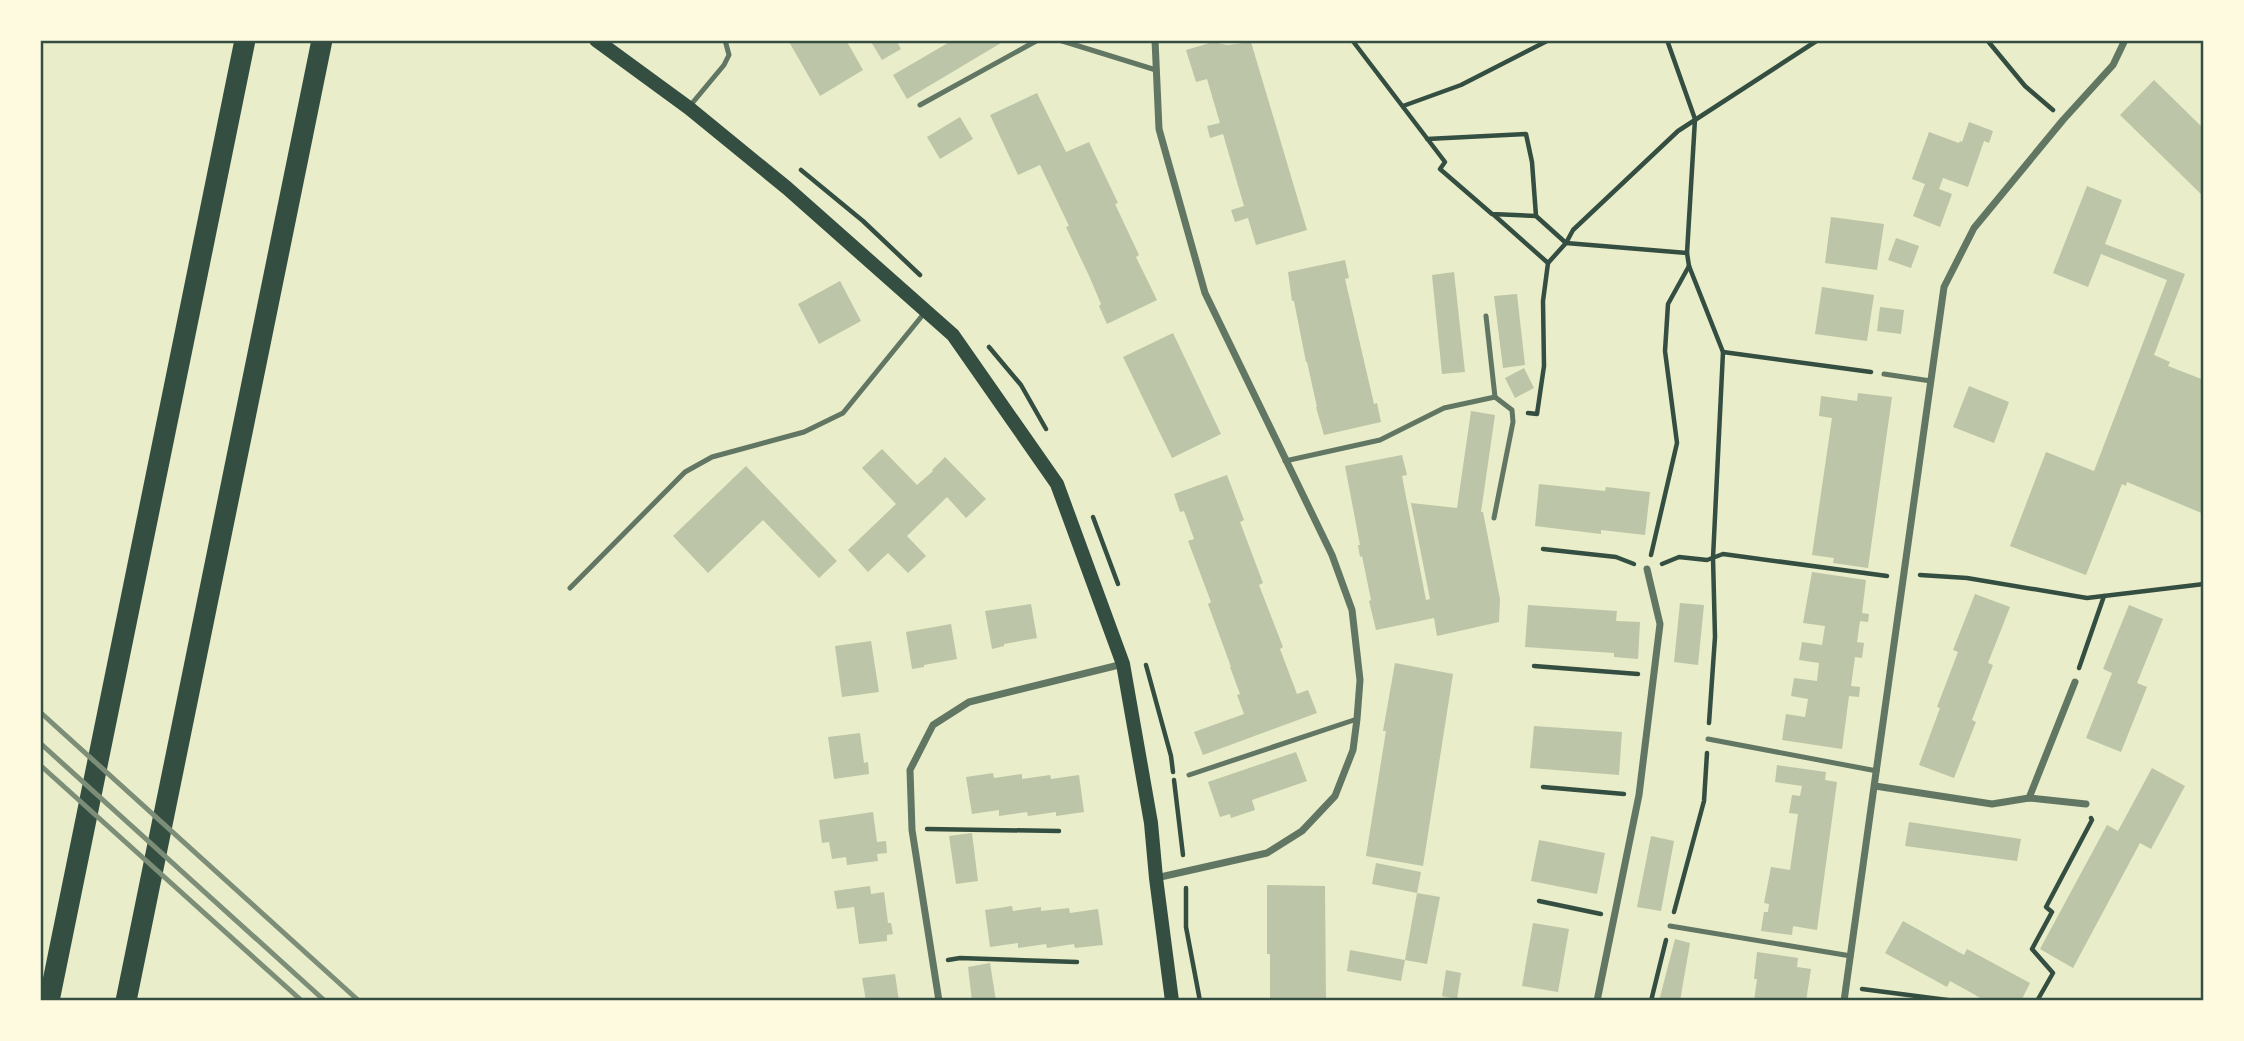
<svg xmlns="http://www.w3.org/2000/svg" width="2244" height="1041" font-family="Ubuntu,sans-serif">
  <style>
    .building { fill: #bcc5a7 }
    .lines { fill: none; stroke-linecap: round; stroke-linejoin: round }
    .path { stroke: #344e41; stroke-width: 4.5 }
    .service { stroke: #617663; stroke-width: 5 }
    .minor { stroke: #617663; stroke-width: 7 }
    .secondary { stroke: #344e41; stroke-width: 14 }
    .motorway { stroke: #344e41; stroke-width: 21 }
    .rail { stroke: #7c8e77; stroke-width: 5 }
    .neatline { fill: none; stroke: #344e41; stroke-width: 2.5 }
  </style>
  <rect width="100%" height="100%" fill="#e9edc9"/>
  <g class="building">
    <path d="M 788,40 L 846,40 L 863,70 L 820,96 Z"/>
    <path d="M 870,40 L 896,40 L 901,49 L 882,60 Z"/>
    <path d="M 953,40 L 1006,40 L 907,99 L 893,75 Z"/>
    <path d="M 1213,42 L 1227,45 L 1251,42 L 1307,230 L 1256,245 L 1248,218 L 1235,222 L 1231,210 L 1244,206 L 1223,134 L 1210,138 L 1207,126 L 1220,123 L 1207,79 L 1196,82 L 1186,50 Z"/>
    <path d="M 2154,80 L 2204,129 L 2204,197 L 2120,115 Z"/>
    <path d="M 1037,93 L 1066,152 L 1089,142 L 1118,203 L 1115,204 L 1139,255 L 1136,257 L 1157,300 L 1107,324 L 1099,306 L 1101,304 L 1090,278 L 1066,227 L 1069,226 L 1040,165 L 1018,175 L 990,115 Z"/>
    <path d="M 960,117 L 973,139 L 940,159 L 927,137 Z"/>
    <path d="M 1969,122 L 1993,131 L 1989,143 L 1984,141 L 1968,187 L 1943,178 L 1939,189 L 1952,194 L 1940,227 L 1913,216 L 1925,184 L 1912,179 L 1929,132 L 1959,143 L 1960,141 L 1962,142 Z"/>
    <path d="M 2087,186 L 2122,200 L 2105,244 L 2185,274 L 2154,355 L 2170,362 L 2168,366 L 2204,380 L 2204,514 L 2127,482 L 2126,486 L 2122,484 L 2086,575 L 2010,546 L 2046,452 L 2094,471 L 2167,280 L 2101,254 L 2088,287 L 2053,273 Z"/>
    <path d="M 1831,217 L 1884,224 L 1877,270 L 1825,263 Z"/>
    <path d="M 1896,238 L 1919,246 L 1911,268 L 1888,260 Z"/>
    <path d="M 1345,260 L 1349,278 L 1345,279 L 1374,404 L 1377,403 L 1381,422 L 1324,435 L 1316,407 L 1317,407 L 1307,362 L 1306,362 L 1294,301 L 1292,301 L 1288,272 Z"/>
    <path d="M 1454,272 L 1465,372 L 1442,374 L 1432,275 Z"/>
    <path d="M 840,281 L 861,321 L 819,344 L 798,304 Z"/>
    <path d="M 1822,287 L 1874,295 L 1867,341 L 1815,334 Z"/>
    <path d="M 1517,294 L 1525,365 L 1503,368 L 1494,296 Z"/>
    <path d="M 1880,307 L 1904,310 L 1901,334 L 1877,331 Z"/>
    <path d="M 1173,333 L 1221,434 L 1172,458 L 1123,357 Z"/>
    <path d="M 1524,368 L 1534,388 L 1515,398 L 1505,378 Z"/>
    <path d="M 1969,386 L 2009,402 L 1994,443 L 1953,427 Z"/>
    <path d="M 1858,393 L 1892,397 L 1868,568 L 1833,563 L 1834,558 L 1812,555 L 1832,418 L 1819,416 L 1821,396 L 1857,401 Z"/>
    <path d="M 1471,411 L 1495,415 L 1481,512 L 1483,512 L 1500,599 L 1499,622 L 1437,636 L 1434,618 L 1376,630 L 1369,601 L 1371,600 L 1362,556 L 1360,557 L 1358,545 L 1360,545 L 1345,466 L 1402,455 L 1407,475 L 1402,476 L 1426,600 L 1430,599 L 1411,503 L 1457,508 Z"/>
    <path d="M 882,449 L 917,485 L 933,471 L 932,470 L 945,457 L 986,499 L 966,518 L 947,497 L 907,536 L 926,556 L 908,573 L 888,553 L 868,572 L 848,550 L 896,504 L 862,468 Z"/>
    <path d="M 746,466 L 837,561 L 819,578 L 763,520 L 708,573 L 673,536 Z"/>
    <path d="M 1227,475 L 1244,520 L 1240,522 L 1263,583 L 1259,585 L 1283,647 L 1280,649 L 1297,694 L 1308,690 L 1317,713 L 1203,755 L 1194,732 L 1244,714 L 1237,695 L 1240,694 L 1230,667 L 1231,667 L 1208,604 L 1211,602 L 1188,541 L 1194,539 L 1184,511 L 1180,512 L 1174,494 Z"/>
    <path d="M 1539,484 L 1605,491 L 1606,487 L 1650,492 L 1645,535 L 1601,530 L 1601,534 L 1535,526 Z"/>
    <path d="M 1812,572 L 1866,580 L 1862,613 L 1869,614 L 1868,622 L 1860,621 L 1857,642 L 1864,643 L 1862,658 L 1855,657 L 1851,686 L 1860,687 L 1859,697 L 1849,696 L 1842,749 L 1782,740 L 1786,714 L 1805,717 L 1808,699 L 1791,696 L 1794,678 L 1817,681 L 1819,663 L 1799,660 L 1802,642 L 1822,645 L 1825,626 L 1803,623 Z"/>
    <path d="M 1975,594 L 2010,607 L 1988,663 L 1993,665 L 1972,720 L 1976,722 L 1954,778 L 1919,765 L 1940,708 L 1937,707 L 1958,652 L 1953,650 Z"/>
    <path d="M 1680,603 L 1704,605 L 1698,665 L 1674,662 Z"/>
    <path d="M 1031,604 L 1037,638 L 1004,644 L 1004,646 L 992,649 L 985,611 Z"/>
    <path d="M 1528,605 L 1617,611 L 1616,621 L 1640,622 L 1638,659 L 1614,657 L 1614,653 L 1525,647 Z"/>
    <path d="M 2129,605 L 2163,619 L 2137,683 L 2147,687 L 2121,752 L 2086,738 L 2112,673 L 2103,669 Z"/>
    <path d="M 951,624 L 957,659 L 924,665 L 924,667 L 912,669 L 906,632 Z"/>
    <path d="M 871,641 L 879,692 L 842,697 L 835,646 Z"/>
    <path d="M 1395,663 L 1453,674 L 1423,866 L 1366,856 L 1386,731 L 1383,731 Z"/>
    <path d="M 1534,726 L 1622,732 L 1619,775 L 1530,768 Z"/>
    <path d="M 860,733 L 864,763 L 868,762 L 869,774 L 834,779 L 828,737 Z"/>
    <path d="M 1296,752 L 1307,781 L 1252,800 L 1255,810 L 1231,818 L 1230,814 L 1220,817 L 1208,782 Z"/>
    <path d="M 1777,765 L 1826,772 L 1825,780 L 1837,782 L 1817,930 L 1793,926 L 1792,935 L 1761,931 L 1764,912 L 1768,912 L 1769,904 L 1764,903 L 1771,867 L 1790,870 L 1798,814 L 1789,813 L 1792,795 L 1800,796 L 1802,786 L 1775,782 Z"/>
    <path d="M 2152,768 L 2185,786 L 2151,849 L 2140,843 L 2073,968 L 2040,949 L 2107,825 L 2118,831 Z"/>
    <path d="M 993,773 L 994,778 L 1022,774 L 1022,779 L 1050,775 L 1051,779 L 1079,775 L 1084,812 L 1056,816 L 1056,812 L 1028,816 L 1027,812 L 999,816 L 999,810 L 972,814 L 966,777 Z"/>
    <path d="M 873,812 L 877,842 L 886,841 L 887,853 L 877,854 L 878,861 L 847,865 L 846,857 L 832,859 L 829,842 L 822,843 L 819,820 Z"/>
    <path d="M 1909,822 L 2021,839 L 2017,861 L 1905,846 Z"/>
    <path d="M 972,833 L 978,881 L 956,884 L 949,836 Z"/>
    <path d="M 1651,836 L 1674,841 L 1661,911 L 1637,907 Z"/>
    <path d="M 1539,840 L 1605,853 L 1597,894 L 1531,881 Z"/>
    <path d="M 1376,863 L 1421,872 L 1417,893 L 1440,897 L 1427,964 L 1405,960 L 1401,981 L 1347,971 L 1350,950 L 1405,960 L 1417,893 L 1372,884 Z"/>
    <path d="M 1267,885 L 1325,886 L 1326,1001 L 1270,1001 L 1270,954 L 1267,954 Z"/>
    <path d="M 870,886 L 871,894 L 884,892 L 888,923 L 891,923 L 893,934 L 887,935 L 887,941 L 859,944 L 854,907 L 837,909 L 834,891 Z"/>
    <path d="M 1012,906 L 1013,911 L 1041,907 L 1041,911 L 1069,908 L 1070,913 L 1098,909 L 1103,945 L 1075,948 L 1074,944 L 1047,948 L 1046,944 L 1018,948 L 1018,943 L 990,947 L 985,910 Z"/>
    <path d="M 1903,921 L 1964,955 L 1967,949 L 2030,983 L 2021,1001 L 1986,1001 L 1950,981 L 1947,987 L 1885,953 Z"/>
    <path d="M 1533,923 L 1569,929 L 1558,992 L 1522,986 Z"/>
    <path d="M 1675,939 L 1690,943 L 1680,1001 L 1659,1001 Z"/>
    <path d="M 1757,952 L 1798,958 L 1797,967 L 1811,969 L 1806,1001 L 1754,1001 L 1757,979 L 1754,979 Z"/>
    <path d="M 990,963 L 996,1001 L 972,1001 L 968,967 Z"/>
    <path d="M 1446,970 L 1461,973 L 1457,999 L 1442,996 Z"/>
    <path d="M 895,974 L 899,1001 L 866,1001 L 862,978 Z"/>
  </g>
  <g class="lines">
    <g class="path">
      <path d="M 1352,40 L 1445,162 L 1440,169 L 1492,214 L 1536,216 L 1566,243 L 1687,253"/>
      <path d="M 1667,40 L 1695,119 L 1687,253 L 1689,266 L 1723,352 L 1713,558 L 1715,637 L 1709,723"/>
      <path d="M 1987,40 L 2025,86 L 2053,110"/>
      <path d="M 1403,106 L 1461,85 L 1549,40"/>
      <path d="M 1427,139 L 1526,134 L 1532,162 L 1536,216"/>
      <path d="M 801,170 L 863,221 L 920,275"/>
      <path d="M 1494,215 L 1548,263"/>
      <path d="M 989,347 L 1021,385 L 1046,429"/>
      <path d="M 1723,352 L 1871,372"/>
      <path d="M 1528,413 L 1537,414 L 1544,366 L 1543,301 L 1548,263 L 1566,243 L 1573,230 L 1678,131 L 1818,40"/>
      <path d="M 1093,517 L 1118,584"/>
      <path d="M 1543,549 L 1616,557 L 1634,564"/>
      <path d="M 1651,555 L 1677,443 L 1665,351 L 1668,304 L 1689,266"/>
      <path d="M 1662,564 L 1679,557 L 1707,560 L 1723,554 L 1887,576"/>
      <path d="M 1920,575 L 1967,578 L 2087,598 L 2204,584"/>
      <path d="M 1146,665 L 1171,756 L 1173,772"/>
      <path d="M 1534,666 L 1638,674"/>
      <path d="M 2079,668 L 2104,596"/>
      <path d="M 1174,780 L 1183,855"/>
      <path d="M 1543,787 L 1624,794"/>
      <path d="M 927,829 L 1059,831"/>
      <path d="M 1186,888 L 1186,927 L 1200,1001"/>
      <path d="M 1539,901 L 1601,914"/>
      <path d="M 1674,912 L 1704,801 L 1707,753"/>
      <path d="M 948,960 L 960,958 L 1077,962"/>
      <path d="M 1862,989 L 1955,1001"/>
      <path d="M 1651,1001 L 1666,940"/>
      <path d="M 2037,1001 L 2053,973 L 2032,949 L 2052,912 L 2046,907 L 2092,820 L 2091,818"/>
    </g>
    <g class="service">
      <path d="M 1059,40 L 1156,70"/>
      <path d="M 920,105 L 1038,40"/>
      <path d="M 689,107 L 724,65 L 729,55 L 725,40"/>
      <path d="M 1486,316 L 1495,397"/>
      <path d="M 1884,374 L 1931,381"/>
      <path d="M 1285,461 L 1380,440 L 1444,408 L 1495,397 L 1512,410 L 1513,422 L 1494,518"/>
      <path d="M 570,588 L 685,472 L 712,457 L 804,432 L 843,413 L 926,311"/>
      <path d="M 1708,739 L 1877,771"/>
      <path d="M 1189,775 L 1357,719"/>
      <path d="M 1670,926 L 1851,956"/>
    </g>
    <g class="minor">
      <path d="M 1155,40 L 1159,129 L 1205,293 L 1332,555 L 1352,610 L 1360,680 L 1357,719 L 1353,750 L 1335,796 L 1302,831 L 1267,853 L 1156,878"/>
      <path d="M 1875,786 L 1992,804 L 2029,798 L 2086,804"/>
      <path d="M 2029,798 L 2075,682"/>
      <path d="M 939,1001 L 912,830 L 910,770 L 933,725 L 969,702 L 1123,664"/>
      <path d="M 1597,1001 L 1639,795 L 1660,624 L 1647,569"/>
      <path d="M 1844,1001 L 1944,287 L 1974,228 L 2063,120 L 2113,65 L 2125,40"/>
    </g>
    <path class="secondary" d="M 596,40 L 689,108 L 787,188 L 953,335 L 1057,484 L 1123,664 L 1151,823 L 1156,878 L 1172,1001"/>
    <g class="motorway">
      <path d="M 49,1001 L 245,40"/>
      <path d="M 126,1001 L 322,40"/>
    </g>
    <g class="rail">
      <path d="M 40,712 L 359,1001"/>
      <path d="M 40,743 L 325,1001"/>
      <path d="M 40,765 L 302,1001"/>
    </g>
  </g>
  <rect width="2244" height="1041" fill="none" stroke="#fefae0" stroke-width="84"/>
  <rect x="42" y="42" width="2160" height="957" class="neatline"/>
</svg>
